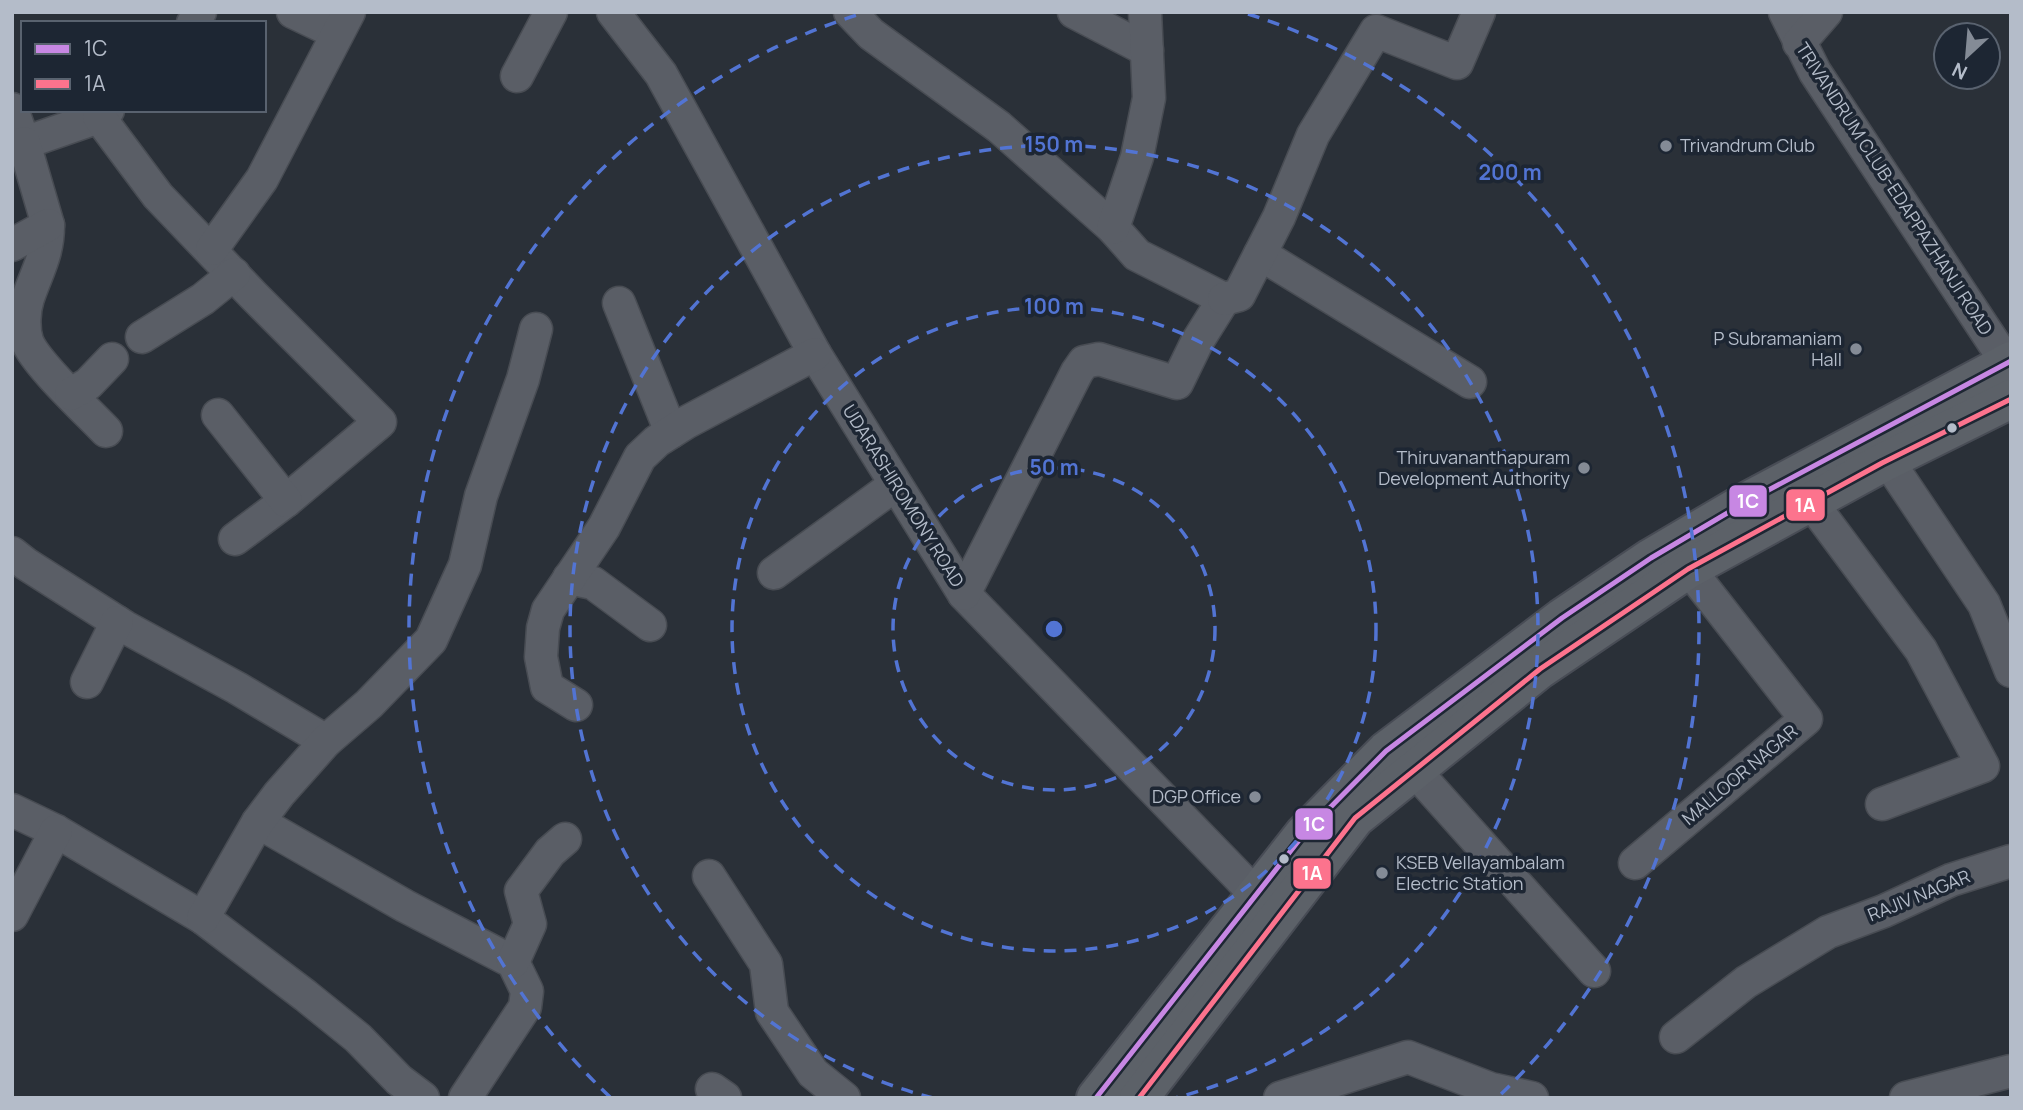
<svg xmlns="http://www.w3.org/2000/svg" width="2023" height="1110" font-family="Manrope,sans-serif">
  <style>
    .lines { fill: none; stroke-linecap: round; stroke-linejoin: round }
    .minor-casing { stroke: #484c53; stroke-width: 35 }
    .major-casing { stroke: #484c55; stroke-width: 42 }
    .minor { stroke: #5a5e66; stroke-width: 32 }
    .major { stroke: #5c6168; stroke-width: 38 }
    .bus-1-casing { stroke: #1d2633; stroke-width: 10 }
    .bus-2-casing { stroke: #1d2633; stroke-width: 10 }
    .bus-1 { stroke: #c787e3; stroke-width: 5 }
    .bus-2 { stroke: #fc738d; stroke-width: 5 }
    .ring { fill: none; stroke: #5274d3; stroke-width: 3.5; stroke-dasharray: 12 9 }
    .poi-dot { fill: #848b96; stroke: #1d2633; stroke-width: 2.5 }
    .bus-dot { fill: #b4bcc9; stroke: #1d2633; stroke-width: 2.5 }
    .labels { text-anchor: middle; stroke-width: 7; stroke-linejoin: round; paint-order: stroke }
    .poi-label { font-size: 18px; fill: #b4bcc9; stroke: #1d2633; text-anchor: end }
    .street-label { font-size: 18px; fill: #b4bcc9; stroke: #1d2633 }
    .centre { fill: #5274d3; stroke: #1d2633; stroke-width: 3.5 }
    .ring-label { font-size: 21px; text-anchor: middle; font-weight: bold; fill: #5274d3; stroke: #1d2633; stroke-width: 7; stroke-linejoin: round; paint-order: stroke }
    .line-badge { stroke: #1d2633; stroke-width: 2.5 }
    .badge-label { font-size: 19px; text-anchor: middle; font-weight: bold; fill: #fff }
  </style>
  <rect width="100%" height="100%" fill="#2a3038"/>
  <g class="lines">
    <g class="minor-casing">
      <g id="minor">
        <path d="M 293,12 L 337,33"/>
        <path d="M 613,12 L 661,74 L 815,354 L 964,594 L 1271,910"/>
        <path d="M 850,12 L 871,34 L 999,127 L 1113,228 L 1137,255 L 1224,299 L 1197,342 L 1177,383 L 1099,359 L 1084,362 L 1077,372 L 964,594"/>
        <path d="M 1074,12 L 1147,50"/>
        <path d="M 1785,12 L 1815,72 L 2007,363"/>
        <path d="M 193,23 L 200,12"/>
        <path d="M 1799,43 L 1826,12"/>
        <path d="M 517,76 L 551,12"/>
        <path d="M 12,109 L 24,143 L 99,117 L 108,110"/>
        <path d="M 99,117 L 158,196 L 253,295 L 380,422 L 286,501 L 235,539"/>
        <path d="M 24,143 L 48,225 C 48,255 37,271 28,298 C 24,310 23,328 27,341 C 35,363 88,412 106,431"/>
        <path d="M 1113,228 L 1137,157 L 1149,98 L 1145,12"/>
        <path d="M 12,245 L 48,225"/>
        <path d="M 212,249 L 262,179 L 349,12"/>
        <path d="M 1260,254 L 1470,382"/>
        <path d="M 1224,299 L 1239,295 L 1279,217 L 1313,135 L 1376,31 L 1457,63 L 1479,12"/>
        <path d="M 619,303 L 671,432"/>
        <path d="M 142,337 L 203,299 L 234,274"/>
        <path d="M 71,394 L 88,384 L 112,359"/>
        <path d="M 218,415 L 286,501"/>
        <path d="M 1888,461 L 1984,604 L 2011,671"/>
        <path d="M 1811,502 L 1921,650 L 1983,766 L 1882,804"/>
        <path d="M 12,553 L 26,564 L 125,627 L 237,688 L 326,741"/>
        <path d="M 774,573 L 895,485"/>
        <path d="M 569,578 L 593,583 L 650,625"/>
        <path d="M 87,682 L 117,622"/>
        <path d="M 576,705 L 547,687 L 541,657 L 543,628 L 548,610 L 604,527 L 640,457 L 657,441 L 687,422 L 815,354"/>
        <path d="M 1399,753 L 1594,971"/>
        <path d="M 12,810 L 56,831 L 203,918 L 306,996 L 358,1038 L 399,1080 L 423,1098"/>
        <path d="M 258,822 L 405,906 L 513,962 L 527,991 L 525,1007 L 465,1098"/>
        <path d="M 1635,863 L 1806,719 L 1674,550"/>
        <path d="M 709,876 L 766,964 L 772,1012 L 813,1073 L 844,1098"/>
        <path d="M 12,915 L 56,831"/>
        <path d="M 203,918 L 258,822 L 279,794 L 326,741 L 369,704 L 431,640 L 465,565 L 481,496 L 523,379 L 536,329"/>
        <path d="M 513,962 L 530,924 L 521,891 L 550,852 L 565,839"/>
        <path d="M 1676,1037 L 1746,982 L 1828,932 L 1884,911 L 1951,880 L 2011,861"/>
        <path d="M 712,1089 L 725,1098"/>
        <path d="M 1280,1098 L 1408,1057 L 1491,1089 L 1532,1098"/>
        <path d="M 1906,1098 L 2011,1071"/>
      </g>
    </g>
    <g class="major-casing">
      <g id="major">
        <path d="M 1096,1098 L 1304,834 L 1386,751 L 1562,618 L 1651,558 L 1746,502 L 2011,361"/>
        <path d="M 1139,1098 L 1355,818 L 1540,669 L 1688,569 L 1882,463 L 2011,399"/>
      </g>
    </g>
    <use href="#minor" class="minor"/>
    <use href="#major" class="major"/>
    <g class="bus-1-casing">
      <path id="bus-1" d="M 1096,1098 L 1304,834 L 1386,751 L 1562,618 L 1651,558 L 1746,502 L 2011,361"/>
    </g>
    <g class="bus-2-casing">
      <path id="bus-2" d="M 1139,1098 L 1355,818 L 1540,669 L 1688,569 L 1882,463 L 2011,399"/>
    </g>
    <use href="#bus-1" class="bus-1"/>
    <use href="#bus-2" class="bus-2"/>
  </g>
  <g class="ring">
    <circle cx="1054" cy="629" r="161"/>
    <circle cx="1054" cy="629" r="322"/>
    <path d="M933 1098A484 484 0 1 1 1175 1098"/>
    <path d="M610 1097A645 645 0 0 1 860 14M1248 14A645 645 0 0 1 1498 1097"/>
  </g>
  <g class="poi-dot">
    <circle cx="1666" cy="146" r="7"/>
    <circle cx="1856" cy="349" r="7"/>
    <circle cx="1584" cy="468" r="7"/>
    <circle cx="1255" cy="797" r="7"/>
    <circle cx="1382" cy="873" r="7"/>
  </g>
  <g class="bus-dot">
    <circle cx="1952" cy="428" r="6"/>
    <circle cx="1284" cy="859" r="6"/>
  </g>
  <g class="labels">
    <g class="poi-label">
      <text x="1680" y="152" text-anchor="start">Trivandrum Club</text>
      <text x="1842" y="345">P Subramaniam<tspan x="1842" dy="21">Hall</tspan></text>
      <text x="1570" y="464">Thiruvananthapuram<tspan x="1570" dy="21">Development Authority</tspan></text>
      <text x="1241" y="803">DGP Office</text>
      <text x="1396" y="869" text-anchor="start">KSEB Vellayambalam<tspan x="1396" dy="21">Electric Station</tspan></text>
    </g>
    <g class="street-label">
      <text transform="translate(1894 189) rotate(57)" y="6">TRIVANDRUM CLUB-EDAPPAZHANJI ROAD</text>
      <text transform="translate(903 496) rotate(58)" y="6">UDARASHIROMONY ROAD</text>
      <text transform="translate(1740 775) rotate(-40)" y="6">MALLOOR NAGAR</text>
      <text transform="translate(1919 896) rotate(-22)" y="6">RAJIV NAGAR</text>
    </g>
  </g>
  <circle cx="1054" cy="629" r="10" class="centre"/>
  <g class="ring-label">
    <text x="1054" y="152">150 m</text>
    <text x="1510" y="180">200 m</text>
    <text x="1054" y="314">100 m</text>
    <text x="1054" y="475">50 m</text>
  </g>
  <g class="line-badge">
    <rect x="1728" y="484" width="40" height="34" rx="7" fill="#c787e3"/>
    <rect x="1785" y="488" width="41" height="34" rx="7" fill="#fc738d"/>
    <rect x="1294" y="807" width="40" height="34" rx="7" fill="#c787e3"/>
    <rect x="1292" y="857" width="40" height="33" rx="7" fill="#fc738d"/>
  </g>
  <g class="badge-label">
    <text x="1748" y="508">1C</text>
    <text x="1805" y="512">1A</text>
    <text x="1314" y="831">1C</text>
    <text x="1312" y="880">1A</text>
  </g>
  <rect width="2023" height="1110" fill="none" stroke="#b4bcc9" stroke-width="28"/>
  <rect x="21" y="21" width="245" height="91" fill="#1d2633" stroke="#59626f" stroke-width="2"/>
  <rect x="35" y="44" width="35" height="10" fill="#c787e3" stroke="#59626f" stroke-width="2"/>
  <text x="84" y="56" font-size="21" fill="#b4bcc9">1C</text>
  <rect x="35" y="79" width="35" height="10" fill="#fc738d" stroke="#59626f" stroke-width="2"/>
  <text x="84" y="91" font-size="21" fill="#b4bcc9">1A</text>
  <g transform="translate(1967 56) rotate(206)"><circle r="33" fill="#1d2633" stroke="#59626f" stroke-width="2"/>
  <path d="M0-5L12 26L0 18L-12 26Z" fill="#848b96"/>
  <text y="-10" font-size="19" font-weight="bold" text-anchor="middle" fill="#b4bcc9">N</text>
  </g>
</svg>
